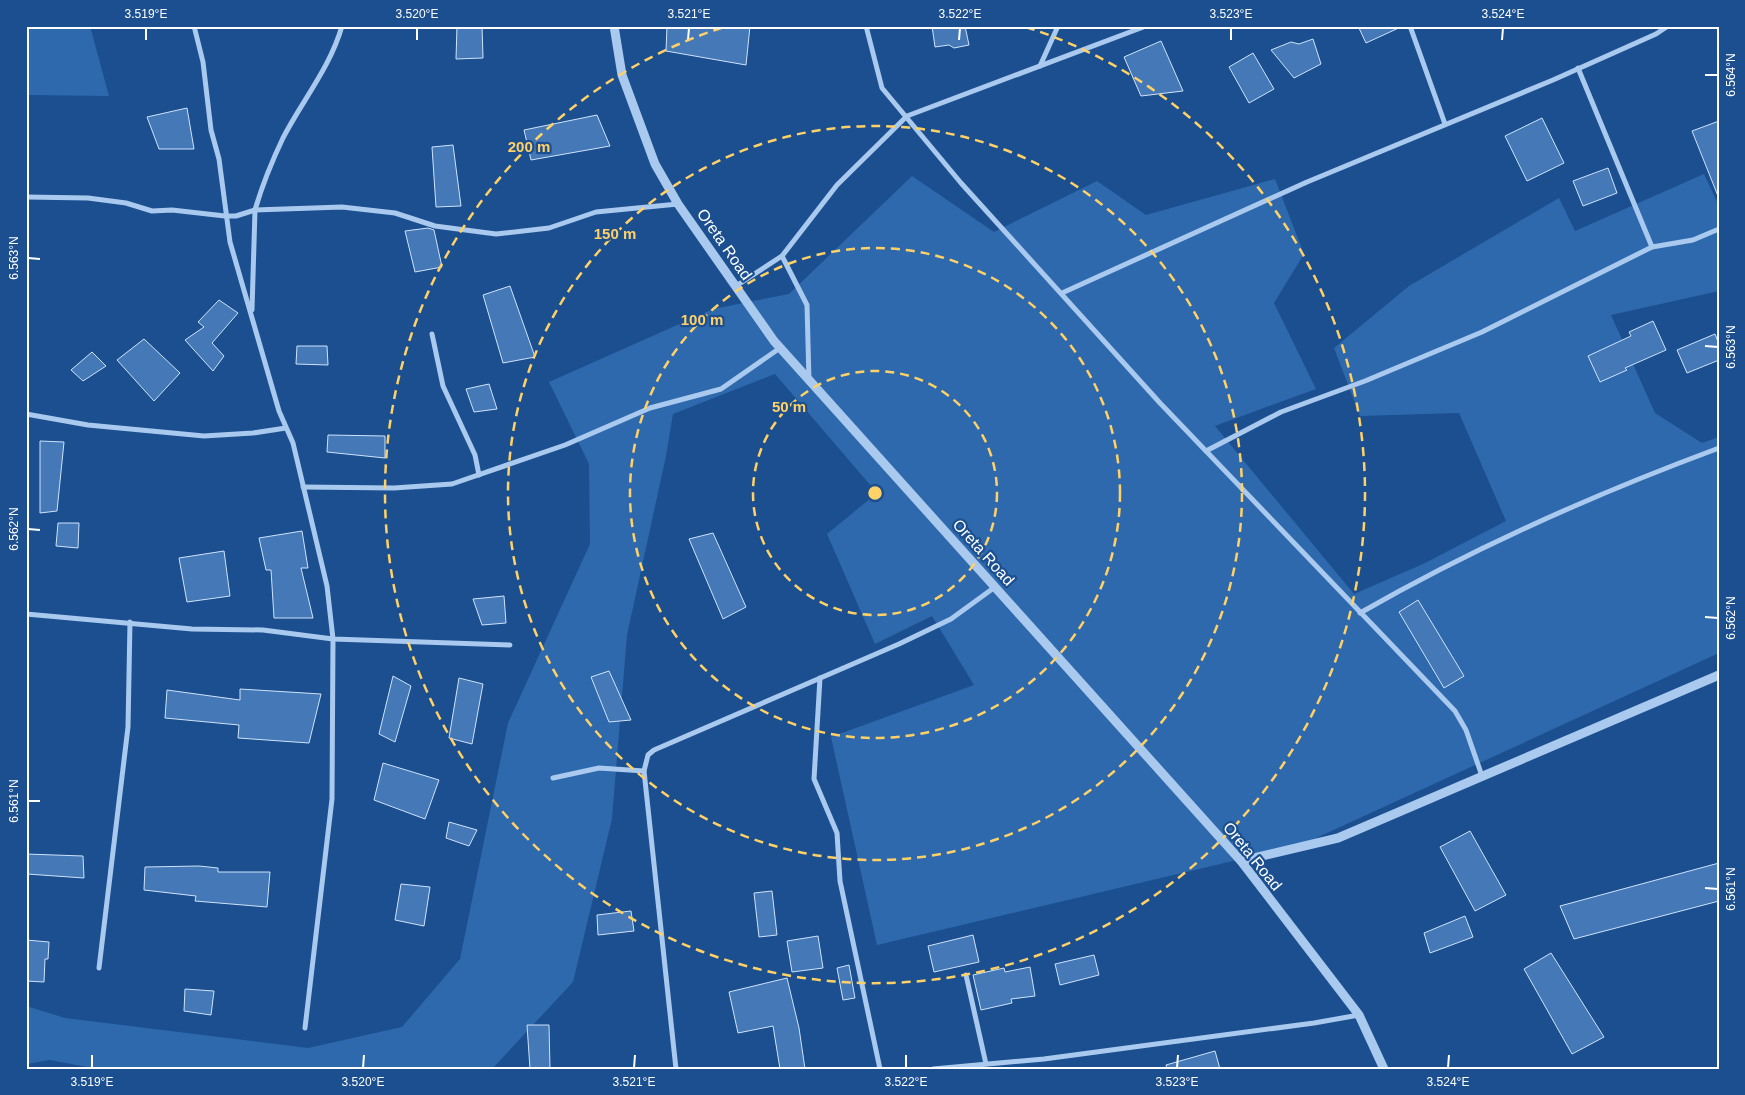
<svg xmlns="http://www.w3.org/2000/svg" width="1745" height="1095" font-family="Helvetica,sans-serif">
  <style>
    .green { fill: #2e69ad }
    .building { fill: #4478b7; stroke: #cfe3fa }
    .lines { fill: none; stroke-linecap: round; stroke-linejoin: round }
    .minor { stroke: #a9c9ee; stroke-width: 5 }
    .tertiary { stroke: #a9c9ee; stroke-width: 9 }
    .ticks { fill: none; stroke: #fff; stroke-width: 2 }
    .ring { fill: none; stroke: #ffd166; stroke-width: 2.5; stroke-dasharray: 9 6 }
    .labels { text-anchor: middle; stroke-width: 4.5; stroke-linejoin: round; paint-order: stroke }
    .street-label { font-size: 16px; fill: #fff; stroke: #1b4f8f }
    .centre { fill: #ffd166; stroke: #1b4f8f; stroke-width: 2.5 }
    .ring-label { font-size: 15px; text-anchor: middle; font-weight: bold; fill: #ffd166; stroke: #1b4f8f; stroke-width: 4.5; stroke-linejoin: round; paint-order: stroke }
    .neatline { fill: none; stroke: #fff; stroke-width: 2 }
    .ticks-label { font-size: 12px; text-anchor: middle; fill: #fff }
  </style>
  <rect width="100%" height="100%" fill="#1b4f8f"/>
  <g class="green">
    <path d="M 26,26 L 90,26 L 109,96 L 26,95 Z"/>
    <path d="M 1704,174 L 1719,206 L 1719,291 L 1611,315 L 1655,413 L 1702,443 L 1719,437 L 1719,653 L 1301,845 L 877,945 L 831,737 L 974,685 L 932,616 L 875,644 L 827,534 L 877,493 L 775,374 L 673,414 L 666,456 L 627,635 L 612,819 L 573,982 L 492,1069 L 98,1069 L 50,1060 L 26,1064 L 26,1006 L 65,1018 L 308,1048 L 402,1027 L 460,959 L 508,723 L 590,544 L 589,464 L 549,382 L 713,309 L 789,294 L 912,176 L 994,232 L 1097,181 L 1146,215 L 1275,179 L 1304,254 L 1274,303 L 1316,389 L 1215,426 L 1354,594 L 1423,564 L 1506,521 L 1459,413 L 1360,416 L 1334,348 L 1409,286 L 1559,198 L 1575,231 Z"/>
  </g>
  <g class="building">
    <path d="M 457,26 L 482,26 L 483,58 L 456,59 Z"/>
    <path d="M 667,26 L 750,26 L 746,65 L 666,51 Z"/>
    <path d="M 932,26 L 965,26 L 969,45 L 954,48 L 949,45 L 935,47 Z"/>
    <path d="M 1358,26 L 1403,26 L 1366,43 Z"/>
    <path d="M 1313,39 L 1321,64 L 1294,78 L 1271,50 L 1291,42 L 1299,44 Z"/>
    <path d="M 1161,41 L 1183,91 L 1141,96 L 1124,57 Z"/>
    <path d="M 1253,53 L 1274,89 L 1249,103 L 1229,67 Z"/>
    <path d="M 187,108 L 194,149 L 159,149 L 147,117 Z"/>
    <path d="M 597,115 L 610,146 L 531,160 L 524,130 Z"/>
    <path d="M 1542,118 L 1564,163 L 1527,181 L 1505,136 Z"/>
    <path d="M 1719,121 L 1719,196 L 1718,196 L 1692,131 Z"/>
    <path d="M 453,145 L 461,206 L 436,207 L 432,147 Z"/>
    <path d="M 1608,168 L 1617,193 L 1583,206 L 1573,181 Z"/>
    <path d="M 428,228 L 434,230 L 442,267 L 415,272 L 405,231 Z"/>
    <path d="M 510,286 L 535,357 L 503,363 L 483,295 Z"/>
    <path d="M 219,300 L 238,313 L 212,343 L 224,356 L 213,371 L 185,340 L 204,327 L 198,322 Z"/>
    <path d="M 1653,321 L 1666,350 L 1625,368 L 1627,370 L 1600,382 L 1588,356 L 1631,336 L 1629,332 Z"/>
    <path d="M 1715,334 L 1719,344 L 1719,360 L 1687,373 L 1677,350 Z"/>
    <path d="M 144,339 L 180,373 L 154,401 L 117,360 Z"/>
    <path d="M 297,346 L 327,346 L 328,365 L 296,364 Z"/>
    <path d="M 92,352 L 106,366 L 83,381 L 71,370 Z"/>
    <path d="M 489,384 L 497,409 L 474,412 L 466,389 Z"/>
    <path d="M 328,435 L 385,436 L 385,458 L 327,452 Z"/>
    <path d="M 40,441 L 64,442 L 57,511 L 40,513 Z"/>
    <path d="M 58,523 L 79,523 L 78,548 L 56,546 Z"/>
    <path d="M 302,531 L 308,568 L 301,568 L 313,618 L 274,618 L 271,570 L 266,570 L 259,538 Z"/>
    <path d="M 713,533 L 746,607 L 723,619 L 689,539 Z"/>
    <path d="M 224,551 L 230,596 L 187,602 L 179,558 Z"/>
    <path d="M 504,596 L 506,623 L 482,625 L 473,599 Z"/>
    <path d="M 1418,600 L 1464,676 L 1444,688 L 1399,612 Z"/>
    <path d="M 609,671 L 631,720 L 609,722 L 591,677 Z"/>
    <path d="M 393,676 L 411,686 L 395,742 L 379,734 Z"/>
    <path d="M 459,678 L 483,684 L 472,744 L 449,738 Z"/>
    <path d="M 240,689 L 321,694 L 309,743 L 238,738 L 239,725 L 165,718 L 167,690 L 240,700 Z"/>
    <path d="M 383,763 L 439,780 L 425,819 L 374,800 Z"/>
    <path d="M 449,822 L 477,830 L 469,846 L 446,838 Z"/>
    <path d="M 1470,831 L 1506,895 L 1475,911 L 1440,847 Z"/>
    <path d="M 26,854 L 83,856 L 84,878 L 27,874 Z"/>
    <path d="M 1719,863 L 1719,901 L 1574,939 L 1560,906 Z"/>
    <path d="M 199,866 L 218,868 L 218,872 L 270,872 L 267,907 L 195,901 L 196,896 L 144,890 L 145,867 Z"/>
    <path d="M 401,884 L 430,887 L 424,926 L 395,920 Z"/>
    <path d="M 772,891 L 777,935 L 759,937 L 754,893 Z"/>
    <path d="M 631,911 L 634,931 L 598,935 L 597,915 Z"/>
    <path d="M 1465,916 L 1473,937 L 1430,953 L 1424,933 Z"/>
    <path d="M 973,935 L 979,962 L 934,972 L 928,946 Z"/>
    <path d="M 818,936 L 823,968 L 792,972 L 787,941 Z"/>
    <path d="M 26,940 L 49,942 L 48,959 L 45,959 L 44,982 L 26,981 Z"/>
    <path d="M 1551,953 L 1604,1037 L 1572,1054 L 1524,969 Z"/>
    <path d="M 1094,955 L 1099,975 L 1060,985 L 1055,964 Z"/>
    <path d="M 849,965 L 855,998 L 843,1000 L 837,968 Z"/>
    <path d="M 1030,967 L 1035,996 L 1011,999 L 1012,1003 L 981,1010 L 973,975 L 1004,968 L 1005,972 Z"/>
    <path d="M 787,978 L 799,1028 L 805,1069 L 780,1069 L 773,1026 L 738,1033 L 729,992 Z"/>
    <path d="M 185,989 L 214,991 L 211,1015 L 184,1011 Z"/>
    <path d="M 527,1025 L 549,1025 L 550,1069 L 530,1069 Z"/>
    <path d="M 1215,1051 L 1220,1069 L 1167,1069 L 1166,1065 Z"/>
  </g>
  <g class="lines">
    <g class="minor">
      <path d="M 194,26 L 203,62 L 211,130 L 219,159 L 230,242 L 279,411 L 293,443 L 327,586 L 333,639 L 332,799 L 305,1028"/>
      <path d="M 866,26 L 882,88 L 961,183 L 1160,403 L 1455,711 L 1466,730 L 1482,776"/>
      <path d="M 1410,26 L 1445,124"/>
      <path d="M 1040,66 L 1058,26"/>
      <path d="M 1578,68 L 1652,247 L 1693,240 L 1719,229"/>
      <path d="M 26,197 L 88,198 L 126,203 L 152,211 L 172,210 L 225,216 L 236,216 L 255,210 L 342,207 L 395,213 L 435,226 L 496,234 L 549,228 L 596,212 L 678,204"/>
      <path d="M 782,256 L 807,305 L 809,380"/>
      <path d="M 736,286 L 782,256 L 837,185 L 907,116 L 1146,26"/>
      <path d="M 1062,293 L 1307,182 L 1553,80 L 1656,34 L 1668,26"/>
      <path d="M 252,310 L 255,210 C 262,186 272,161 283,138 C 302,101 330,68 342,26"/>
      <path d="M 432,334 L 443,386 L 475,455 L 479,475"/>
      <path d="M 26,414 L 88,425 L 204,436 L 253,433 L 286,428"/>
      <path d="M 1206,451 L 1281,412 L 1365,381 L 1482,332 L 1652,247"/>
      <path d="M 303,487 L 394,488 L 452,484 L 565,445 L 650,408 L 721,389 L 780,348"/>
      <path d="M 1360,613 C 1475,547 1595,494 1719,448"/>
      <path d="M 26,614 L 192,629 L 263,630 L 333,639 L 510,645"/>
      <path d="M 820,678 L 814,779 L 837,833 L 840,881 L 880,1069"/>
      <path d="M 553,778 L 599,768 L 644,771"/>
      <path d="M 99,968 L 128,727 L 130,622"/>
      <path d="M 966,975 L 986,1064"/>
      <path d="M 676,1069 L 644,771 L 648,755 L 654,750 L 899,644 L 951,619 L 995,587"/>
      <path d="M 933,1069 L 1044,1059 L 1314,1023 L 1359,1015"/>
    </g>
    <g class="tertiary">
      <path d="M 614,26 L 622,75 L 655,164 L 678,204 L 774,341 L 1241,861 L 1359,1015 L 1384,1069"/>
      <path d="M 1241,861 L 1338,838 L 1719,675"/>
    </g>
  </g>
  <path class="ticks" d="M 146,40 L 146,28M 417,40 L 417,28M 688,40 L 689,28M 959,40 L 960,28M 1231,40 L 1231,28M 1502,40 L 1503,28M 1705,75 L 1718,75M 28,258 L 40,259M 1705,346 L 1718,347M 28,529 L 40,530M 1705,617 L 1718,618M 28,801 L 40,801M 1705,888 L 1718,889M 92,1068 L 92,1055M 363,1068 L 364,1055M 634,1068 L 635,1055M 906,1068 L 906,1055M 1177,1068 L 1178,1055M 1448,1068 L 1449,1055"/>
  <g class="ring">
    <circle cx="875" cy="493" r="122"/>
    <circle cx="875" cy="493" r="245"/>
    <circle cx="875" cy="493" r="367"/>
    <path d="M1026 27A490 490 0 1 1 724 27"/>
  </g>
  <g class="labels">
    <g class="street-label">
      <text transform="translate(725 244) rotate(55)" y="6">Oreta Road</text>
      <text transform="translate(984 552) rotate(48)" y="6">Oreta Road</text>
      <text transform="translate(1253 856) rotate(51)" y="6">Oreta Road</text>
    </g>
  </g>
  <circle cx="875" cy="493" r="8" class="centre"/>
  <g class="ring-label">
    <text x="529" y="152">200 m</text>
    <text x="615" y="239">150 m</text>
    <text x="702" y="325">100 m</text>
    <text x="789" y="412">50 m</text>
  </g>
  <rect width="1745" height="1095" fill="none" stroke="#1b4f8f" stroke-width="55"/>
  <rect x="28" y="28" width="1690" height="1040" class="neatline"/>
  <g class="ticks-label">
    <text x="146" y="18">3.519°E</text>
    <text x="417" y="18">3.520°E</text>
    <text x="689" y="18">3.521°E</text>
    <text x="960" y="18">3.522°E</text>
    <text x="1231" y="18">3.523°E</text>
    <text x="1503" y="18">3.524°E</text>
    <text transform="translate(1731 75) rotate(-90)" y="4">6.564°N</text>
    <text transform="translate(14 258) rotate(-90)" y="4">6.563°N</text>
    <text transform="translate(1731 347) rotate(-90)" y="4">6.563°N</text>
    <text transform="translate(14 529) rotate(-90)" y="4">6.562°N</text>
    <text transform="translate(1731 618) rotate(-90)" y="4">6.562°N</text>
    <text transform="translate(14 801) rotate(-90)" y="4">6.561°N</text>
    <text transform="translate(1731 889) rotate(-90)" y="4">6.561°N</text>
    <text x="92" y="1086">3.519°E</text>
    <text x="363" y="1086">3.520°E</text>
    <text x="634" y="1086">3.521°E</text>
    <text x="906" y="1086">3.522°E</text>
    <text x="1177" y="1086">3.523°E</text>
    <text x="1448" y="1086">3.524°E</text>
  </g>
</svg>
